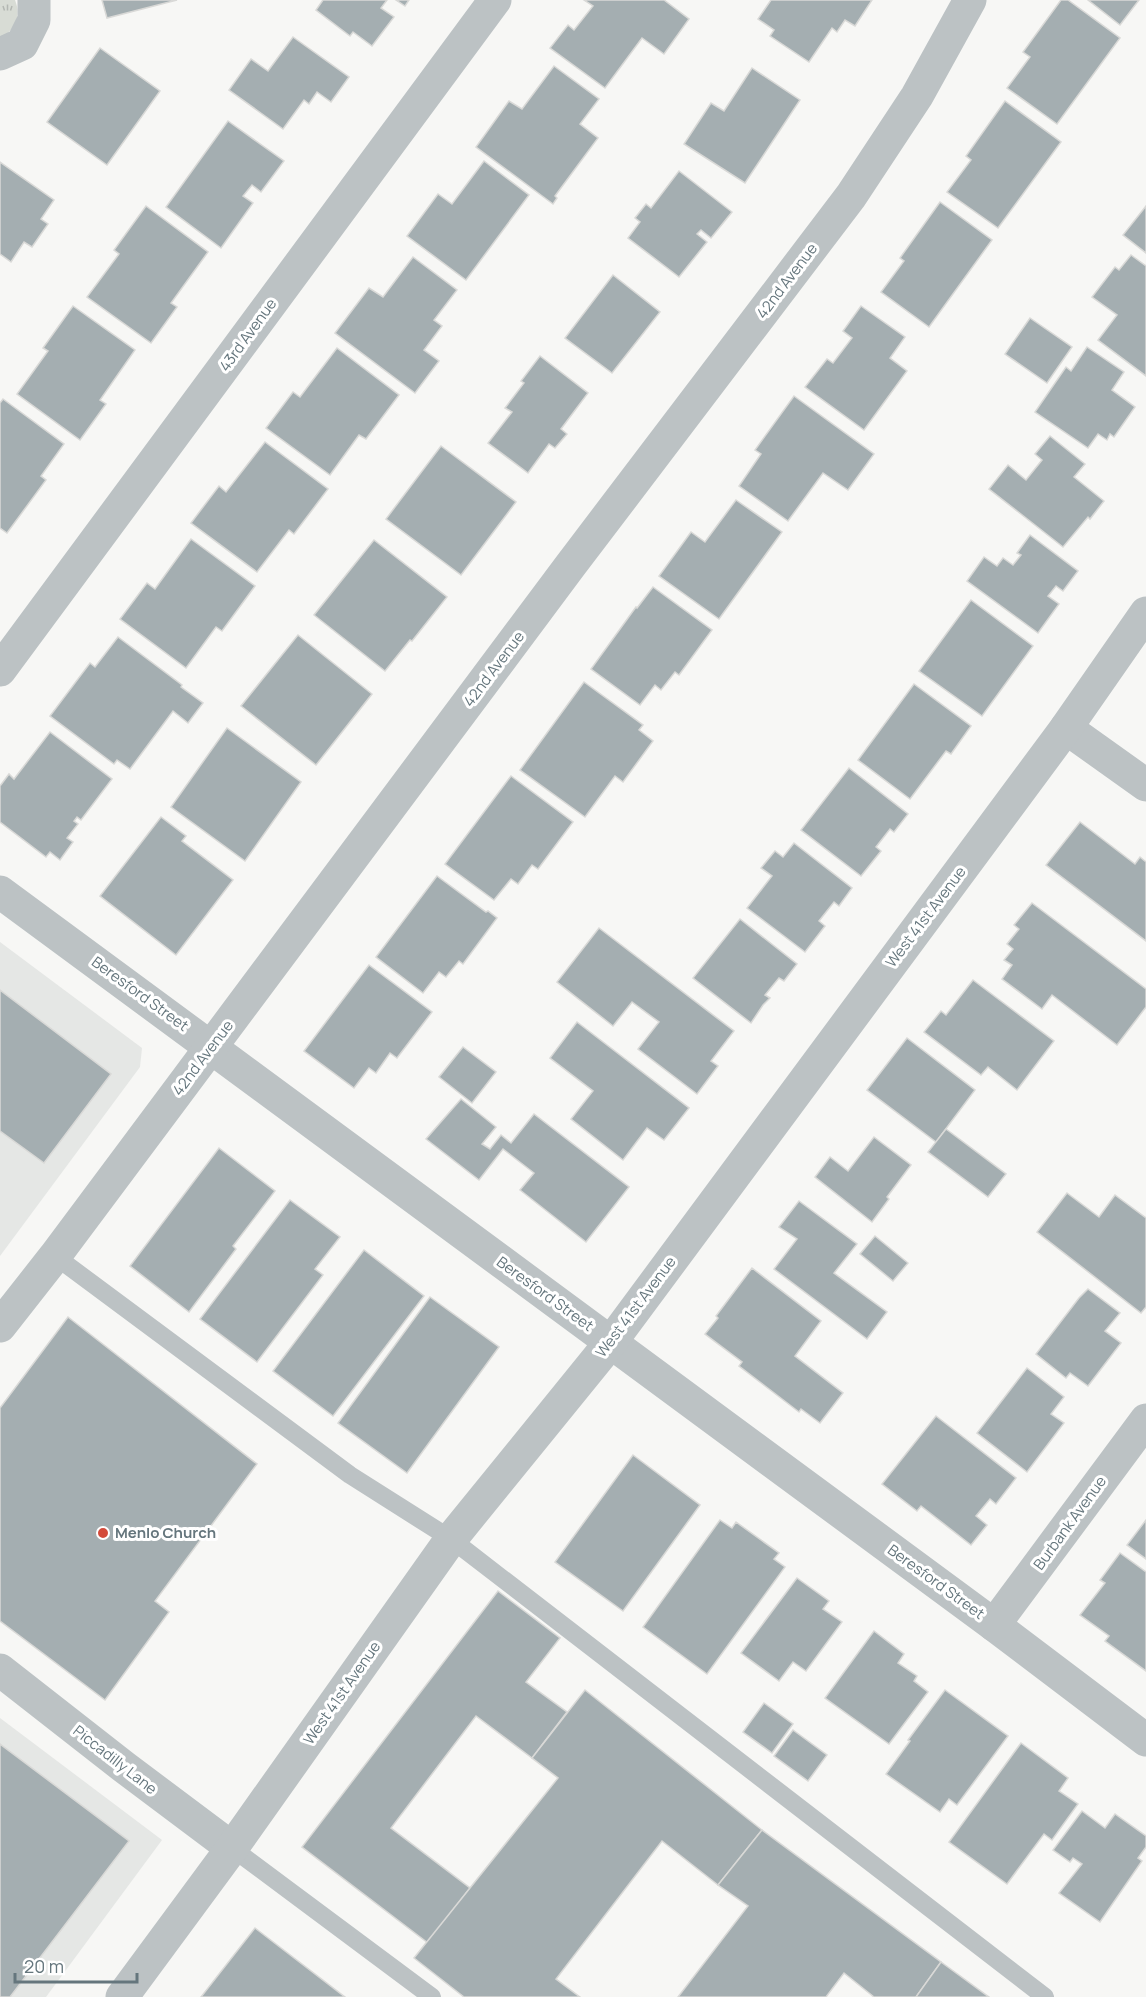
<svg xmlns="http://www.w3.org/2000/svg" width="1146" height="1997" font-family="Manrope,sans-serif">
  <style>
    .built { fill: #e5e7e5 }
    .grass { fill: url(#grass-tufts) }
    .building { fill: #a4aeb1; stroke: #d9d9d7; stroke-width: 1.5 }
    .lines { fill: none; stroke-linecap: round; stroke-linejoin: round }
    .service { stroke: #bcc2c4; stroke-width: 18 }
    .minor { stroke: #bcc2c4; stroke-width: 33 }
    .tertiary { stroke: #bcc2c4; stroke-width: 33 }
    .poi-dot { fill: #d34a3a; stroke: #fff; stroke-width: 2 }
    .labels { text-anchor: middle; stroke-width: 6; stroke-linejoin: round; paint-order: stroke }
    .street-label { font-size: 15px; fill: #65767d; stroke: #fff }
    .poi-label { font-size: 15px; font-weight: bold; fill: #65767d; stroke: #fff; text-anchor: start }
  </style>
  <defs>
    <pattern id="grass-tufts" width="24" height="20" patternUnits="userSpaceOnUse" patternTransform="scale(1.5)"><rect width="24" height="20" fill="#d8dcd5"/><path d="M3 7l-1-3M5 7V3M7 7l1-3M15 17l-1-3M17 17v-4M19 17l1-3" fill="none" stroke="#b3b7b2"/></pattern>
  </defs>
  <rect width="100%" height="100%" fill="#f7f7f5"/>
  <g class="built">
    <path d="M 0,942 L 142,1048 L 140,1067 L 0,1256 Z"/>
    <path d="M 0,1718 L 162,1840 L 46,1997 L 0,1997 Z"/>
  </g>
  <path class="grass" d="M 0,0 L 15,0 C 22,17 14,30 0,39 Z"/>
  <g class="building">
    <path d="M 102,0 L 177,0 L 107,18 Z"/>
    <path d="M 323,0 L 387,0 L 381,8 L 394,17 L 372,46 L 353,32 L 350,36 L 316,10 Z"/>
    <path d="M 396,0 L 409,0 L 405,6 Z"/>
    <path d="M 584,0 L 664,0 L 689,19 L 664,54 L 642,38 L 605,88 L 550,48 L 568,25 L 574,30 L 593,6 Z"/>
    <path d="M 771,0 L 872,0 L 855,26 L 845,20 L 837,32 L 832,28 L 809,62 L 770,36 L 774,30 L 758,19 Z"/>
    <path d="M 1061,0 L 1068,0 L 1120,38 L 1057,124 L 1007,88 L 1030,57 L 1023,52 Z"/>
    <path d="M 1088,0 L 1139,0 L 1120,25 Z"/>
    <path d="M 293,37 L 349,77 L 331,102 L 317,92 L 309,104 L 304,100 L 283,129 L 229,90 L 251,59 L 268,71 Z"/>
    <path d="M 100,48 L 160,91 L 107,165 L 47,122 Z"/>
    <path d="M 554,66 L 599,99 L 580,124 L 598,138 L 555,196 L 557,198 L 553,204 L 476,147 L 509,101 L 522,109 Z"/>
    <path d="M 752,68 L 800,100 L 745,183 L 684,144 L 711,103 L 724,111 Z"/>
    <path d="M 1005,101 L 1061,142 L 998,228 L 947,192 L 971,160 L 966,156 Z"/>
    <path d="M 228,121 L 284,161 L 261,192 L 252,185 L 243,196 L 253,203 L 221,248 L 166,207 Z"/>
    <path d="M 484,161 L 529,195 L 466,280 L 407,236 L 438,194 L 452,204 Z"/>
    <path d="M 0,162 L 54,200 L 41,219 L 48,224 L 32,247 L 24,242 L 11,262 L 0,254 Z"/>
    <path d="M 679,171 L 732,212 L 711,238 L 701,230 L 697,234 L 707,242 L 679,277 L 628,238 L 640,222 L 635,218 L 646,204 L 651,208 Z"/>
    <path d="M 940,202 L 992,240 L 929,327 L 881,292 L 904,261 L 900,258 Z"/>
    <path d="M 146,206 L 208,252 L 171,303 L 177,307 L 151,343 L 87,297 L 119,254 L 114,250 Z"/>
    <path d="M 1146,206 L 1146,253 L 1123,235 Z"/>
    <path d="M 1131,255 L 1146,266 L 1146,376 L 1098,340 L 1117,315 L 1092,297 L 1115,267 L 1119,270 Z"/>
    <path d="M 413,257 L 457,290 L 434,320 L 442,326 L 424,350 L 439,361 L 415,393 L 335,333 L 369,288 L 383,297 Z"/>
    <path d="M 613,275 L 660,312 L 612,373 L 565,338 Z"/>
    <path d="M 73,306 L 135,350 L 100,400 L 106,404 L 80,440 L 17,394 L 48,351 L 43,348 Z"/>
    <path d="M 861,306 L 905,337 L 890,358 L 907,371 L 864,430 L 805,387 L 827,359 L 833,363 L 852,338 L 843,331 Z"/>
    <path d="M 1030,318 L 1072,347 L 1047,383 L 1005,354 Z"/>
    <path d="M 1087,347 L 1124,372 L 1112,390 L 1135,407 L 1114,437 L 1110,434 L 1107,440 L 1098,434 L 1088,448 L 1035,412 L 1066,367 L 1071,371 Z"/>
    <path d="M 337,348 L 399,395 L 366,439 L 359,435 L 330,475 L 266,428 L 293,392 L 300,397 Z"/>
    <path d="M 540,356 L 588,393 L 561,429 L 567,434 L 555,448 L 549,444 L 528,473 L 488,443 L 512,412 L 505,408 L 524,383 L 521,381 Z"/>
    <path d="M 794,396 L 874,454 L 848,490 L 823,473 L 788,521 L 739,486 L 761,454 L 755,450 Z"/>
    <path d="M 3,399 L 64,444 L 41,476 L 46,480 L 7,533 L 0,528 L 0,403 Z"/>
    <path d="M 1050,436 L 1085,464 L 1074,477 L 1104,501 L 1090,519 L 1088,517 L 1063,547 L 989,489 L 1008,465 L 1026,480 L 1042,460 L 1035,454 Z"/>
    <path d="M 265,442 L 328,489 L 294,534 L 289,530 L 257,572 L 191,523 L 219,486 L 226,492 Z"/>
    <path d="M 441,446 L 516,502 L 461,575 L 386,519 Z"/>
    <path d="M 736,500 L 782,532 L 719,619 L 659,576 L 691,532 L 705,542 Z"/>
    <path d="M 1030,535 L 1078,571 L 1063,591 L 1056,586 L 1048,596 L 1059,604 L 1038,633 L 967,581 L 984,557 L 997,566 L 1003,558 L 1013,565 L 1021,555 L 1017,553 Z"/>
    <path d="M 191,539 L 255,586 L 222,631 L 216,627 L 186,668 L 120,619 L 147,583 L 155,589 Z"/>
    <path d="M 374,540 L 447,597 L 412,641 L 410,640 L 385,671 L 314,615 Z"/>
    <path d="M 653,587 L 712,630 L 679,675 L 675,672 L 661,690 L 655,685 L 640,705 L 591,669 L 636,607 L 637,608 Z"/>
    <path d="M 971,600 L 1033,646 L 982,716 L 919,671 Z"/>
    <path d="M 298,635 L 372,694 L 316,765 L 241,706 Z"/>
    <path d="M 118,637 L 182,685 L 181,687 L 203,703 L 188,723 L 173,711 L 130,769 L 117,760 L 114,764 L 50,716 L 90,663 L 95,667 Z"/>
    <path d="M 584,682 L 643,725 L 639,730 L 653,741 L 623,782 L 615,776 L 585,817 L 520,770 Z"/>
    <path d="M 914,684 L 971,726 L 951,754 L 946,751 L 910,799 L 858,760 Z"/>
    <path d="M 227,728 L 301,782 L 245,861 L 171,807 Z"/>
    <path d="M 50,732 L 112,779 L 81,820 L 77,817 L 74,821 L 78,824 L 67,838 L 73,842 L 60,860 L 50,852 L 46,857 L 0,822 L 0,786 L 9,774 L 14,779 Z"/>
    <path d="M 849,768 L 908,814 L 894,832 L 890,829 L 876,847 L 881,851 L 861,876 L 801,830 Z"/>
    <path d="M 511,776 L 573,822 L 538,869 L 532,865 L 518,884 L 511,879 L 494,900 L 445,864 Z"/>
    <path d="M 161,817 L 186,836 L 182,841 L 233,880 L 176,955 L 100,896 Z"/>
    <path d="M 1080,822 L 1135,864 L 1140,857 L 1146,862 L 1146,941 L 1046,865 Z"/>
    <path d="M 794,843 L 852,888 L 839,906 L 834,902 L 819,921 L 825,926 L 805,952 L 747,908 L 772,876 L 761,868 L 775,851 L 783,857 Z"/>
    <path d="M 437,876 L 486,912 L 488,911 L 497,918 L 463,964 L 459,961 L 446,977 L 439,972 L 423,993 L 376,957 Z"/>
    <path d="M 1032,903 L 1146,989 L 1146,1007 L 1117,1045 L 1052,995 L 1042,1009 L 1002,979 L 1012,965 L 1004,960 L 1013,949 L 1007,944 L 1019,929 L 1014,925 Z"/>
    <path d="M 740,919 L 797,964 L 784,981 L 779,978 L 765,995 L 770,998 L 763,1005 L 751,1023 L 693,978 Z"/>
    <path d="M 599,928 L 734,1031 L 711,1061 L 718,1066 L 697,1094 L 638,1049 L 659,1022 L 632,1002 L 613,1026 L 557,982 Z"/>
    <path d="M 369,965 L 432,1012 L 397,1058 L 390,1053 L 376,1073 L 369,1068 L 354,1088 L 304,1051 Z"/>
    <path d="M 973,980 L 1054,1041 L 1017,1090 L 988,1067 L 981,1075 L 924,1032 L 941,1011 L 946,1015 Z"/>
    <path d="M 0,990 L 111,1074 L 44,1163 L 0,1131 Z"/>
    <path d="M 577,1022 L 689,1108 L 664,1140 L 647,1128 L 623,1160 L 571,1119 L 593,1091 L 550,1058 Z"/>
    <path d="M 907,1038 L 975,1090 L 936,1142 L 867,1090 Z"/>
    <path d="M 463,1047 L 496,1072 L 472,1103 L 439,1077 Z"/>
    <path d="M 461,1099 L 496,1127 L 482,1144 L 490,1149 L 501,1135 L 511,1143 L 534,1114 L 629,1187 L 586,1242 L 520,1190 L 534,1173 L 503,1149 L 479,1180 L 426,1139 Z"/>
    <path d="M 946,1129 L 1006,1174 L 988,1197 L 928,1152 Z"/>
    <path d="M 874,1137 L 911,1165 L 887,1197 L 889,1199 L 872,1222 L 815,1177 L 830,1157 L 848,1171 Z"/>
    <path d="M 219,1148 L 275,1191 L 233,1246 L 236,1249 L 189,1312 L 130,1266 Z"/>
    <path d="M 1067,1193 L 1099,1217 L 1115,1195 L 1146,1218 L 1146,1307 L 1141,1313 L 1037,1232 Z"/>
    <path d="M 290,1200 L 340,1237 L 315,1269 L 323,1275 L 257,1362 L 200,1319 Z"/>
    <path d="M 799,1201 L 857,1244 L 834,1273 L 887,1312 L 867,1339 L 774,1269 L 797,1239 L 779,1227 Z"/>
    <path d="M 875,1236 L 908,1263 L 893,1281 L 860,1254 Z"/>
    <path d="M 364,1250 L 424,1296 L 333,1416 L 273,1371 Z"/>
    <path d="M 752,1268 L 821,1321 L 795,1356 L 843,1393 L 820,1423 L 801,1409 L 799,1412 L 739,1366 L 742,1362 L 705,1334 L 718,1318 L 716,1316 Z"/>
    <path d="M 1088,1289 L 1120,1313 L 1105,1331 L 1121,1343 L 1088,1386 L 1070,1373 L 1066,1378 L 1036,1354 L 1079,1298 Z"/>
    <path d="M 430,1297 L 499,1347 L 407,1473 L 338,1423 Z"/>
    <path d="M 68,1317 L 257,1464 L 155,1601 L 169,1612 L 105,1700 L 0,1621 L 0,1408 Z"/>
    <path d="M 1027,1368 L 1064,1397 L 1051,1414 L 1064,1423 L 1027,1472 L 977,1433 Z"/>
    <path d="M 936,1416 L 1016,1478 L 996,1504 L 990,1499 L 976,1516 L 987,1525 L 971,1545 L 921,1506 L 917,1511 L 882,1484 Z"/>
    <path d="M 633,1455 L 700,1505 L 623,1611 L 555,1562 Z"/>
    <path d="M 720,1520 L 732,1528 L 736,1522 L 779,1553 L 774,1559 L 785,1567 L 707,1674 L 643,1627 Z"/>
    <path d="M 1146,1520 L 1146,1559 L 1127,1545 Z"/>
    <path d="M 1120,1553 L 1146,1572 L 1146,1671 L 1105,1641 L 1109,1636 L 1080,1615 L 1105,1583 L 1100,1580 Z"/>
    <path d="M 797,1578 L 829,1601 L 823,1609 L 842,1622 L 806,1671 L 793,1662 L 779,1681 L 741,1653 Z"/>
    <path d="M 498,1591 L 560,1638 L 526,1682 L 567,1712 L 532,1758 L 476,1716 L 391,1828 L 470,1888 L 428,1943 L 302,1847 Z"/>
    <path d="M 874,1631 L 904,1654 L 898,1663 L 917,1676 L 914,1681 L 928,1692 L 889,1744 L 825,1698 Z"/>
    <path d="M 585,1690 L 762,1830 L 718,1885 L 662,1841 L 556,1979 L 580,1997 L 464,1997 L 414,1958 L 558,1778 L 532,1758 Z"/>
    <path d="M 945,1690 L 1008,1736 L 957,1805 L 949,1799 L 940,1812 L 886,1774 L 910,1741 L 908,1740 Z"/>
    <path d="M 764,1703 L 793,1724 L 772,1753 L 743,1732 Z"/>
    <path d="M 793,1730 L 827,1755 L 808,1781 L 774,1756 Z"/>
    <path d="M 1021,1743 L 1068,1778 L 1059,1791 L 1078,1804 L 1052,1840 L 1044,1834 L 1007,1884 L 949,1842 Z"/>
    <path d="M 0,1744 L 129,1841 L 10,1997 L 0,1997 Z"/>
    <path d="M 1082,1811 L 1105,1828 L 1115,1814 L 1146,1836 L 1146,1847 L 1138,1858 L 1142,1861 L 1100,1922 L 1059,1893 L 1082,1864 L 1073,1858 L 1070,1862 L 1053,1850 Z"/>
    <path d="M 762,1830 L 941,1962 L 916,1997 L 874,1997 L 844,1973 L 826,1997 L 678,1997 L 748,1906 L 718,1885 Z"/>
    <path d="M 255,1928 L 345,1997 L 201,1997 Z"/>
    <path d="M 941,1962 L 989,1997 L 916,1997 Z"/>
  </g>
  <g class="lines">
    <g class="service">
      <path d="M 55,1256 L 350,1475 L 451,1539 L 1045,1997"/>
      <path d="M 232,1848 L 432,1997"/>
    </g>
    <g class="minor">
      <path d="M 0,54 L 22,44 L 34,20 L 34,0"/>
      <path d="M 0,670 L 495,0"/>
      <path d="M 1066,728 L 1146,785"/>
      <path d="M 0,892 L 994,1625 L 1146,1740"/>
      <path d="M 994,1625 L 1146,1420"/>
      <path d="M 0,1670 L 124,1767 L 232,1848"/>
      <path d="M 122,1997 L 232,1848 L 451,1539 L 611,1342 L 1066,728 L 1146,613"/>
    </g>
    <path class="tertiary" d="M 0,1326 L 55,1256 L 570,566 L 851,196 L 917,96 L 970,0"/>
  </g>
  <circle class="poi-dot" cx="103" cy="1533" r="6"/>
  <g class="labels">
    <g class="street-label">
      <text transform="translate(787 281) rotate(-53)" y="5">42nd Avenue</text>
      <text transform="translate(248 335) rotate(-54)" y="5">43rd Avenue</text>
      <text transform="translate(494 669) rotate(-53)" y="5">42nd Avenue</text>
      <text transform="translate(926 917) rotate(-53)" y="5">West 41st Avenue</text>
      <text transform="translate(140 994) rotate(36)" y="5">Beresford Street</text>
      <text transform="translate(203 1058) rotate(-53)" y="5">42nd Avenue</text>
      <text transform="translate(545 1294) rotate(36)" y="5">Beresford Street</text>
      <text transform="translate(636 1307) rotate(-53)" y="5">West 41st Avenue</text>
      <text transform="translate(1070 1523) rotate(-54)" y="5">Burbank Avenue</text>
      <text transform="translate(936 1582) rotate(36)" y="5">Beresford Street</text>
      <text transform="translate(342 1693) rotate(-55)" y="5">West 41st Avenue</text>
      <text transform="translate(115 1760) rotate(38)" y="5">Piccadilly Lane</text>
    </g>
    <g class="poi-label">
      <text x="115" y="1538">Menlo Church</text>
    </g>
  </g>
  <path d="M15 1973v9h122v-9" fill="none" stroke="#65767d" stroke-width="3"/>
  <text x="24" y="1973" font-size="18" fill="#65767d" stroke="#ffffff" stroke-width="4.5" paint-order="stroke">20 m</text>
</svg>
